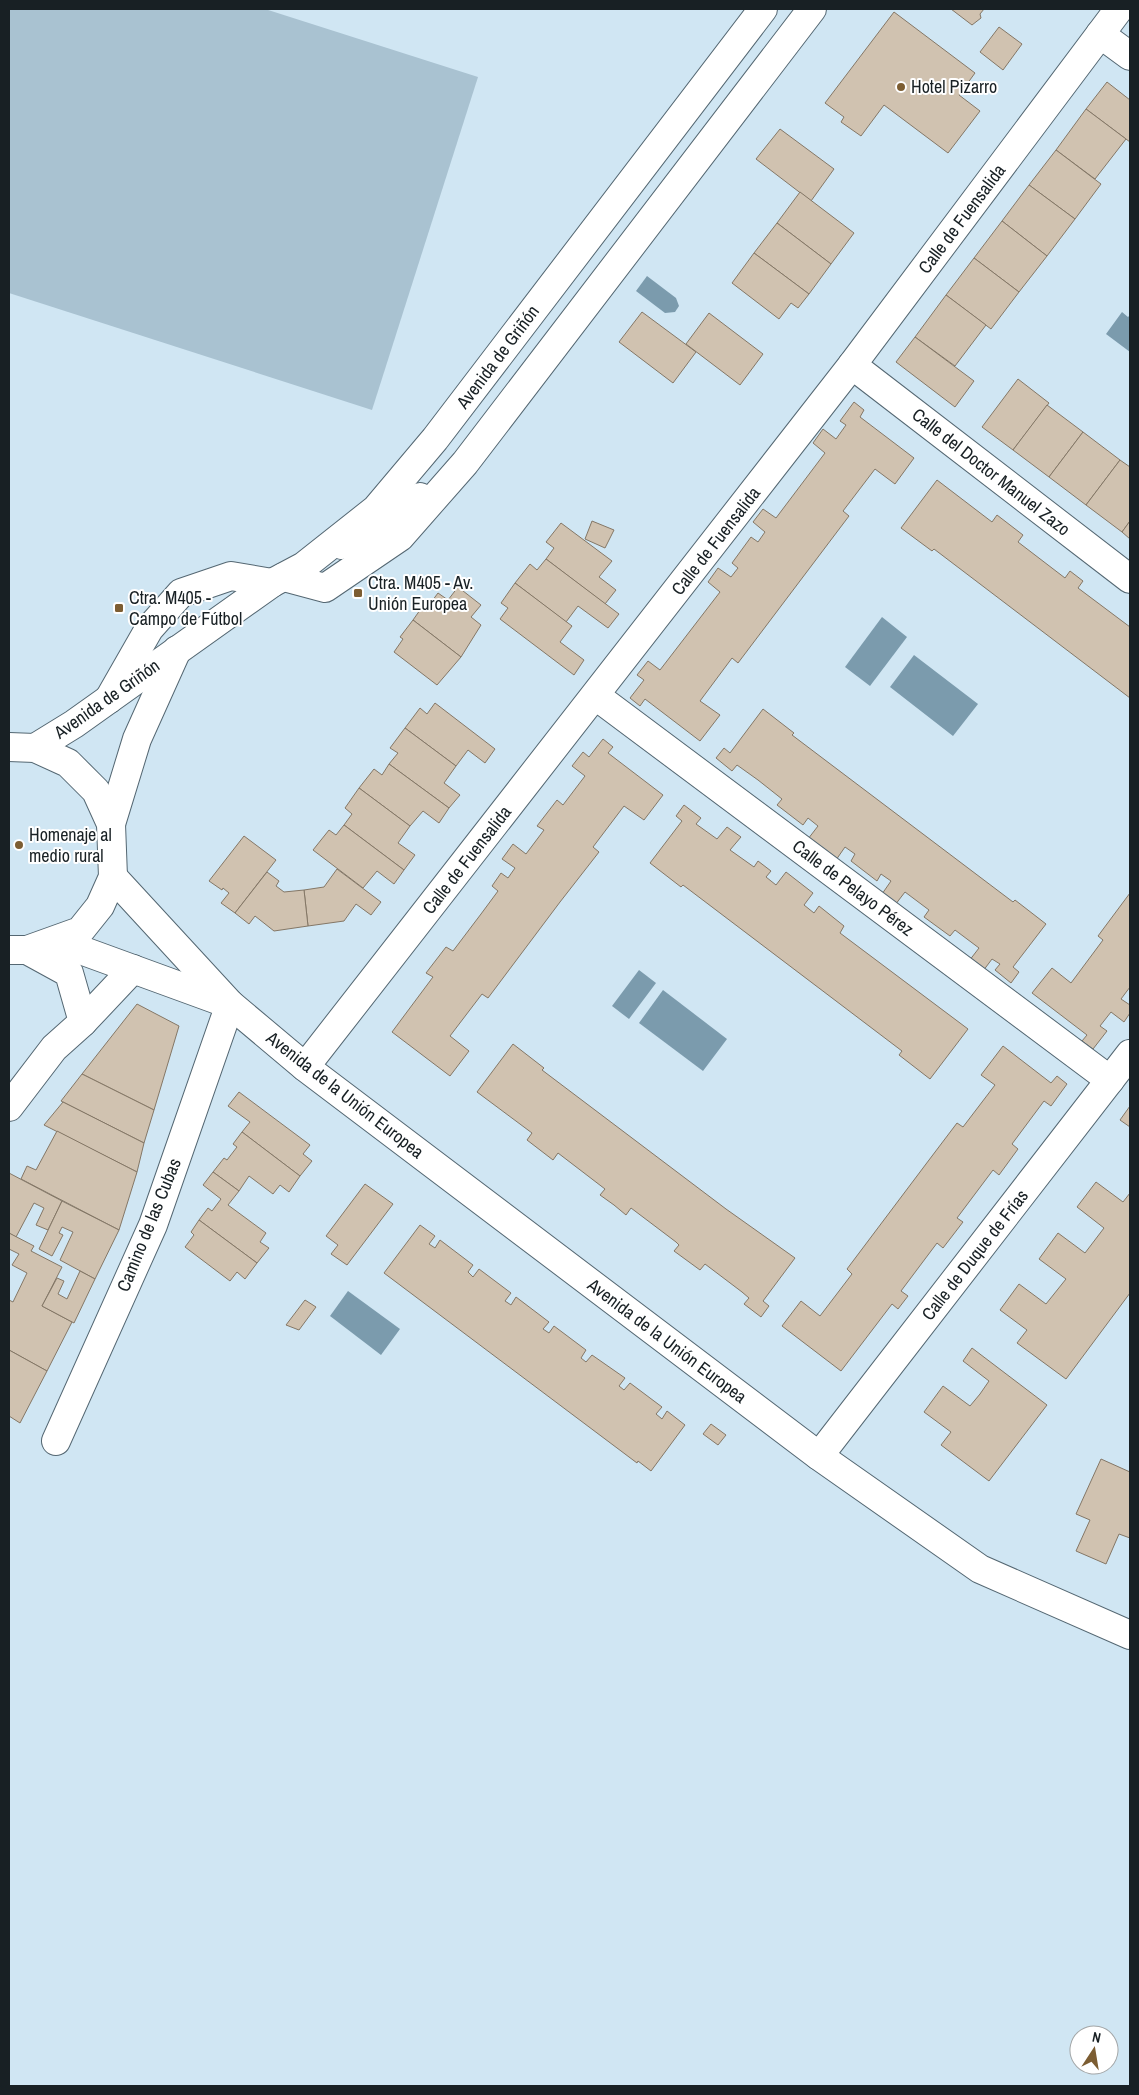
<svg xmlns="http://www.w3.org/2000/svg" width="1139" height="2095" font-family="'Archivo Narrow',sans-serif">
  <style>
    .green { fill: #a9c2d1 }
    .water { fill: #7b9bad }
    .building { fill: #d0c2b0; stroke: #847766 }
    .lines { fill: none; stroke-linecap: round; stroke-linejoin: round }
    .minor-casing { stroke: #546772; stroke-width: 30 }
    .major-casing { stroke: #546772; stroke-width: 30 }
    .minor { stroke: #fff; stroke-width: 28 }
    .major { stroke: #fff; stroke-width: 28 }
    .poi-dot { fill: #7c5d32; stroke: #fff; stroke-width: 2 }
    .labels { text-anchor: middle; stroke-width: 4; stroke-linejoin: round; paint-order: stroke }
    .poi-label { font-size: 18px; fill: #182024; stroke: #fff; text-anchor: start }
    .street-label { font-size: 18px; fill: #182024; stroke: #fff }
  </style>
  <rect width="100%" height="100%" fill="#d0e6f3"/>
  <path class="green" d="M 9,9 L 265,9 L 478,77 L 372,410 L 9,293 Z"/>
  <g class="water">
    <path d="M 647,276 L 676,298 L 679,306 L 675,312 L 665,313 L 636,291 Z"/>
    <path d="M 1122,312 L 1128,317 L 1130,315 L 1130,352 L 1106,334 Z"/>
    <path d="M 882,617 L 907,637 L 870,686 L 845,667 Z"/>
    <path d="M 914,655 L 978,704 L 953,736 L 890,687 Z"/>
    <path d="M 639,970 L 656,983 L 629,1019 L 612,1006 Z"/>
    <path d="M 663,990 L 727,1039 L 703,1071 L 639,1023 Z"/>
    <path d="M 348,1291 L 400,1329 L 381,1355 L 330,1316 Z"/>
  </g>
  <g class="building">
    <path d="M 951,9 L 984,9 L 980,14 L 981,18 L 972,25 Z"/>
    <path d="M 894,12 L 975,73 L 959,95 L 980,111 L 948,153 L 884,105 L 861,136 L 841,122 L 844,117 L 825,103 Z"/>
    <path d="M 999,27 L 1022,44 L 1003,70 L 980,52 Z"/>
    <path d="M 1107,82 L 1130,100 L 1130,142 L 1086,109 Z"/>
    <path d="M 1086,109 L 1126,139 L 1095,179 L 1056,150 Z"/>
    <path d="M 780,129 L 834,169 L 811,201 L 756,159 Z"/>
    <path d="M 1056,150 L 1101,184 L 1075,219 L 1029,185 Z"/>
    <path d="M 1029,185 L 1075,219 L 1047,256 L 1002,221 Z"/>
    <path d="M 800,192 L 854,233 L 831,264 L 777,223 Z"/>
    <path d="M 1002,221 L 1047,256 L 1019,292 L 974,258 Z"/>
    <path d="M 777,223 L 831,264 L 809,294 L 754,253 Z"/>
    <path d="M 754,253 L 809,294 L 798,308 L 791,303 L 779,319 L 732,283 Z"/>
    <path d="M 974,258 L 1019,292 L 991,329 L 946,295 Z"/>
    <path d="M 946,295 L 986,325 L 955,366 L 915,337 Z"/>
    <path d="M 642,312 L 696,352 L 673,383 L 619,342 Z"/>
    <path d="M 709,313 L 763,354 L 740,385 L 686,344 Z"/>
    <path d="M 915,337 L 974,381 L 955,407 L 896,362 Z"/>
    <path d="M 1018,379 L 1049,403 L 1013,450 L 982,427 Z"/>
    <path d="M 854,402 L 864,410 L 860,417 L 914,458 L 895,484 L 875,469 L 843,511 L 849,516 L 738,663 L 732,658 L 700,701 L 720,715 L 700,741 L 645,699 L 640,706 L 630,698 L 644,680 L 637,675 L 648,661 L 660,670 L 720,592 L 708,582 L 718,568 L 731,577 L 738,568 L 732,563 L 751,537 L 758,542 L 765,532 L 753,522 L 763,509 L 776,518 L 825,453 L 813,443 L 823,429 L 836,439 L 846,425 L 840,421 Z"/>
    <path d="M 1047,405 L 1083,432 L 1049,477 L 1013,450 Z"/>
    <path d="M 1083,432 L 1120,460 L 1086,505 L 1049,477 Z"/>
    <path d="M 1120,460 L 1130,467 L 1130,521 L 1122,532 L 1086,505 Z"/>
    <path d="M 937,480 L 992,522 L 997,515 L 1023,535 L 1018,542 L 1065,578 L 1070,571 L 1083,581 L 1078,588 L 1130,627 L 1130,698 L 934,549 L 932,551 L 901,528 Z"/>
    <path d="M 592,521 L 614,530 L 605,548 L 585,539 Z"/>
    <path d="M 1130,521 L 1130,539 L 1122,532 Z"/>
    <path d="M 561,523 L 612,561 L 599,577 L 616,590 L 605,604 L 546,559 L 554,548 L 546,542 Z"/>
    <path d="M 546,559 L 619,614 L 608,628 L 578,606 L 566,622 L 515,583 L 530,564 L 537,570 Z"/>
    <path d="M 515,583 L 572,626 L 560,642 L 584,660 L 574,675 L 500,619 L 508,608 L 501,603 Z"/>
    <path d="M 458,587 L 481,605 L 471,617 L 481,625 L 461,657 L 413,620 L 425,603 L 429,605 L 438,593 L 448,600 Z"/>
    <path d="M 413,620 L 461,657 L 437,685 L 394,652 L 403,639 L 400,637 Z"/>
    <path d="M 435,703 L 495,749 L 485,763 L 468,750 L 456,766 L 405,728 L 420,708 L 427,714 Z"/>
    <path d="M 763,709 L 794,733 L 792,735 L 829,763 L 1013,902 L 1015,900 L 1046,924 L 1013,967 L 1019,972 L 1011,983 L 995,970 L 1000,964 L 992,959 L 983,971 L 969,961 L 979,948 L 955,930 L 950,936 L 924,917 L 929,910 L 905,892 L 895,905 L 882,894 L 891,881 L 881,874 L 877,881 L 851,861 L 855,854 L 845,847 L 836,860 L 808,839 L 818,826 L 808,818 L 803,825 L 777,805 L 782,799 L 758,780 L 737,765 L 732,771 L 716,758 L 724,748 L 730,753 Z"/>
    <path d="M 405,728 L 456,766 L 444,783 L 460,795 L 449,808 L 389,764 L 398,753 L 390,748 Z"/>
    <path d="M 603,739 L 613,747 L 608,753 L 663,795 L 644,820 L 624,806 L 593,847 L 599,852 L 560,902 L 488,998 L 482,994 L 450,1036 L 469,1051 L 450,1076 L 392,1032 L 433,977 L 426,973 L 446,947 L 453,951 L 481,914 L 498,891 L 492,886 L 501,873 L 508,878 L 515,868 L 502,859 L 513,844 L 526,854 L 544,830 L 537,826 L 557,800 L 563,805 L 585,776 L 572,766 L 583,752 L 589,757 Z"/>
    <path d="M 389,764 L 449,808 L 439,823 L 423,811 L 410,826 L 359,788 L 374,769 L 382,775 Z"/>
    <path d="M 359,788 L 410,826 L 398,843 L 415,855 L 404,870 L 344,825 L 352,814 L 345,808 Z"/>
    <path d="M 684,805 L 701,818 L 696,824 L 717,839 L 727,827 L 741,837 L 730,850 L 754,867 L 758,861 L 771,871 L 766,877 L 776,885 L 786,872 L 813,893 L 804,905 L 814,913 L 819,906 L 844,926 L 840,933 L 968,1029 L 930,1079 L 899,1055 L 902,1051 L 683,885 L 681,887 L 650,863 L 682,821 L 676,816 Z"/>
    <path d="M 344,825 L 404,870 L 394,884 L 377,871 L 363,888 L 313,850 L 329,830 L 336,835 Z"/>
    <path d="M 244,836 L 276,860 L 235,913 L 221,903 L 229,893 L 223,888 L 222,890 L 209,881 Z"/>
    <path d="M 337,869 L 381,902 L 371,915 L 356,904 L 344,921 L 308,926 L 304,890 L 324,887 Z"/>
    <path d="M 267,872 L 279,881 L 276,886 L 284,892 L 304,890 L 308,926 L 274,931 L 255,916 L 249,924 L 235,913 Z"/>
    <path d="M 1130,893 L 1130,987 L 1121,999 L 1130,1005 L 1130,1013 L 1124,1022 L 1111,1012 L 1100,1026 L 1107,1031 L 1093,1049 L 1082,1041 L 1087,1035 L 1032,993 L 1052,968 L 1071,983 L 1103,940 L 1098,936 Z"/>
    <path d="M 137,1004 L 179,1026 L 154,1110 L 82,1074 Z"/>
    <path d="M 513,1044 L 544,1068 L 542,1070 L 726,1209 L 795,1258 L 763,1301 L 769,1306 L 761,1317 L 744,1304 L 749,1298 L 742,1292 L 705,1264 L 700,1270 L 674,1251 L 679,1245 L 676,1242 L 631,1208 L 626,1215 L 614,1205 L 600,1195 L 605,1189 L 558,1153 L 553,1160 L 527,1140 L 532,1133 L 477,1092 Z"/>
    <path d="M 1003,1046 L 1051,1083 L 1057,1076 L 1067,1084 L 1051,1106 L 1044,1101 L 1012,1144 L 1018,1149 L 999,1175 L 993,1170 L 957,1218 L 963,1222 L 943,1248 L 937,1243 L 901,1291 L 908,1296 L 898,1309 L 892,1304 L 841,1371 L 782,1326 L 801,1301 L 820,1316 L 852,1274 L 847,1269 L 929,1160 L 957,1123 L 963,1127 L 995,1085 L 981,1075 Z"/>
    <path d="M 82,1074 L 154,1110 L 144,1143 L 61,1101 Z"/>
    <path d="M 239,1092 L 310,1145 L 303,1154 L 312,1161 L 300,1176 L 242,1132 L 250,1122 L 228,1106 Z"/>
    <path d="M 63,1102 L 144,1143 L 137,1172 L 44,1125 Z"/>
    <path d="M 1130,1106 L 1130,1127 L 1120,1120 Z"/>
    <path d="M 57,1131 L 137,1172 L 119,1230 L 21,1179 L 27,1166 L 36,1170 Z"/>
    <path d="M 242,1132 L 300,1176 L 289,1192 L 280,1185 L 273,1194 L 249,1176 L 239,1191 L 213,1172 L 224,1158 L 227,1160 L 237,1147 L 233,1144 Z"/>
    <path d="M 213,1172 L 239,1191 L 228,1205 L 266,1233 L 260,1242 L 269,1248 L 257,1263 L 199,1220 L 208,1208 L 212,1211 L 221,1199 L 203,1185 Z"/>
    <path d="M 9,1173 L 62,1201 L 48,1230 L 36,1225 L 44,1208 L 34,1203 L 16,1237 L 9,1233 Z"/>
    <path d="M 1096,1182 L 1123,1202 L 1130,1193 L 1130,1293 L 1066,1379 L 1017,1343 L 1027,1330 L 1000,1310 L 1019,1284 L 1046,1304 L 1066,1279 L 1039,1259 L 1058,1233 L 1085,1253 L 1104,1228 L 1077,1207 Z"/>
    <path d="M 365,1184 L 393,1204 L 347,1265 L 331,1254 L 338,1245 L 326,1236 Z"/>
    <path d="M 62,1201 L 119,1230 L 95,1279 L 60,1260 L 73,1232 L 62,1227 L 59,1233 L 63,1235 L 52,1256 L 39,1249 Z"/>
    <path d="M 199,1220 L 257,1263 L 245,1279 L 237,1272 L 230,1281 L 185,1247 L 194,1235 L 191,1232 Z"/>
    <path d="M 420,1225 L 435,1236 L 429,1244 L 435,1248 L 440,1240 L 473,1265 L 468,1272 L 473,1277 L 479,1269 L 511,1293 L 505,1301 L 511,1305 L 516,1297 L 549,1322 L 543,1329 L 549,1333 L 554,1326 L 586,1350 L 581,1358 L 586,1362 L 592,1355 L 625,1378 L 619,1386 L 624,1390 L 630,1383 L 662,1407 L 656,1414 L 662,1419 L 667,1411 L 685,1425 L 651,1471 L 638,1461 L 637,1463 L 384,1273 Z"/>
    <path d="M 9,1233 L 34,1246 L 31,1251 L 62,1267 L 42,1306 L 72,1322 L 47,1371 L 9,1350 L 9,1300 L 13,1302 L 27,1273 L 12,1265 L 19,1254 L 9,1249 Z"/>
    <path d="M 80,1271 L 95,1279 L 74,1323 L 42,1306 L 57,1278 L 64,1281 L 58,1294 L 67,1299 Z"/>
    <path d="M 305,1300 L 316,1307 L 299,1330 L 286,1325 Z"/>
    <path d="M 972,1348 L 1047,1405 L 989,1481 L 941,1445 L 951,1432 L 924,1412 L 943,1386 L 970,1406 L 980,1394 L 989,1381 L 963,1361 Z"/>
    <path d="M 9,1350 L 47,1371 L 20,1423 L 9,1416 Z"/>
    <path d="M 711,1424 L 726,1435 L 718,1445 L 703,1434 Z"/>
    <path d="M 1101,1459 L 1130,1472 L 1130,1538 L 1119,1534 L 1106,1564 L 1076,1551 L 1090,1520 L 1076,1514 Z"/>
  </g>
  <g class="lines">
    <g class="minor-casing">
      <g id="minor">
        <path d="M 1100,34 L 1130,56"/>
        <path d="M 852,365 L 1130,579"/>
        <path d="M 342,545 L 387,521 L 420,497"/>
        <path d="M 284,577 L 325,588 L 400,537 L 465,463 L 812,9"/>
        <path d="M 596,696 L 1110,1080"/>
        <path d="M 109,699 L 149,629 L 181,593 L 231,576 L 272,583"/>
        <path d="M 113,877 L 230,1004 L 305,1067 L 819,1456 L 980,1569 L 1130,1635"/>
        <path d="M 56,941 L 226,1003"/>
        <path d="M 27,950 L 69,973 L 83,1022"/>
        <path d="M 305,1067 L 852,365 L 1119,9"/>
        <path d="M 9,1107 L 54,1048 L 83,1022 L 133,969"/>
        <path d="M 56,1441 L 153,1225 L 230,1004"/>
        <path d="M 819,1456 L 1130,1054"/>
      </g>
    </g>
    <g class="major-casing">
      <g id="major">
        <path d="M 9,747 L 35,748 L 68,763 L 96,791 L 111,824 L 113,877 L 100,906 L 80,931 L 27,950 L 9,950"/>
        <path d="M 35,748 L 74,724 L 272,583 L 304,566 L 376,509 L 435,439 L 763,9"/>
        <path d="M 111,824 L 137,739 L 177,650"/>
      </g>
    </g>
    <use href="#minor" class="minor"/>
    <use href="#major" class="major"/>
  </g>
  <g class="poi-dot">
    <circle cx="901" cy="87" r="5"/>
    <rect x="353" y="588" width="10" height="10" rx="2.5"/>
    <rect x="114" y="603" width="10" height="10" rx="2.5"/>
    <circle cx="19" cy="845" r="5"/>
  </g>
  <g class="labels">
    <g class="poi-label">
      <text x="911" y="93">Hotel Pizarro</text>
      <text x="368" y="589">Ctra. M405 - Av.<tspan x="368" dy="21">Unión Europea</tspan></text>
      <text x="129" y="604">Ctra. M405 -<tspan x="129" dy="21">Campo de Fútbol</tspan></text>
      <text x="29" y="841">Homenaje al<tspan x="29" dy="21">medio rural</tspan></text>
    </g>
    <g class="street-label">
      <text transform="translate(962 219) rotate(-53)" y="6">Calle de Fuensalida</text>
      <text transform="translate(498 357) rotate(-53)" y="6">Avenida de Griñón</text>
      <text transform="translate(991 472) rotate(38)" y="6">Calle del Doctor Manuel Zazo</text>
      <text transform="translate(716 541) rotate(-52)" y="6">Calle de Fuensalida</text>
      <text transform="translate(107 699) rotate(-35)" y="6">Avenida de Griñón</text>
      <text transform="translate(467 860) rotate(-52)" y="6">Calle de Fuensalida</text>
      <text transform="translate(853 888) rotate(37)" y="6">Calle de Pelayo Pérez</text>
      <text transform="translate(345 1095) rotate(38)" y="6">Avenida de la Unión Europea</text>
      <text transform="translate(149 1225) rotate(-68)" y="6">Camino de las Cubas</text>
      <text transform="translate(975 1255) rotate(-52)" y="6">Calle de Duque de Frías</text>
      <text transform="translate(667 1341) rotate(37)" y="6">Avenida de la Unión Europea</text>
    </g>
  </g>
  <rect width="1139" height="2095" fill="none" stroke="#182024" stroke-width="20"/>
  <g transform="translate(1094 2050) rotate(12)"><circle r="24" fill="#ffffff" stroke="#a3a6a7"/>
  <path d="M0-4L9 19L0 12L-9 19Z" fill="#7c5d32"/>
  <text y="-8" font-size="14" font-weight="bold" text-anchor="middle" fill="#182024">N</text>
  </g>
</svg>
